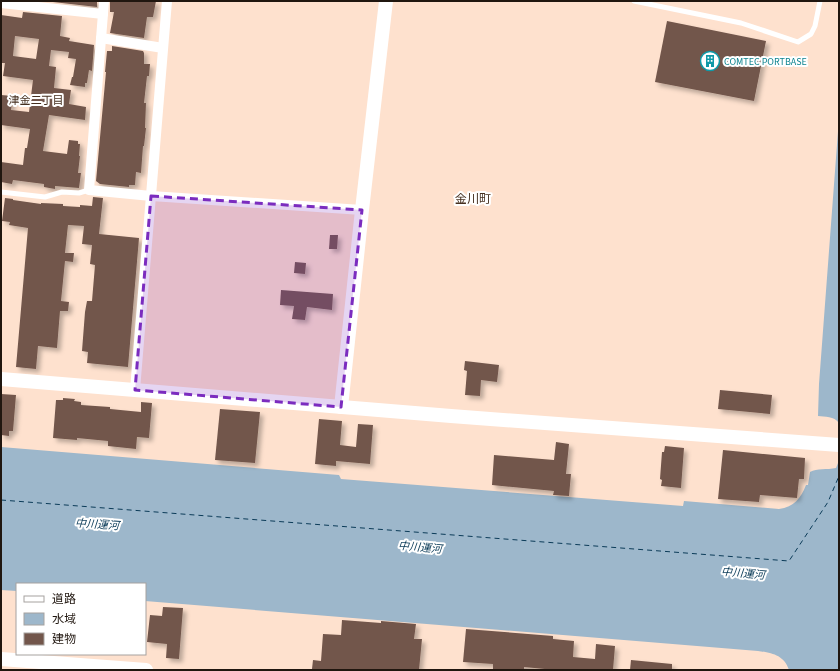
<svg xmlns="http://www.w3.org/2000/svg" width="840" height="671" font-family="'Source Sans 3','Noto Sans JP',sans-serif">
  <style>
    .water { fill: #9db7cb }
    .lines { fill: none; stroke-linecap: round; stroke-linejoin: round }
    .ferry { stroke: #0b3b58; stroke-width: 1; stroke-dasharray: 5 4; stroke-linecap: butt }
    .building { fill: #72564b; fill-rule: evenodd; filter: url(#shadow) }
    .lane { stroke: #fff; stroke-width: 5 }
    .street { stroke: #fff; stroke-width: 10 }
    .secondary { stroke: #fff; stroke-width: 14 }
    .marked { fill: #7b2cbf; fill-opacity: 0.2; stroke: #7b2cbf; stroke-width: 3; stroke-dasharray: 8 5; stroke-linejoin: round }
    .labels { text-anchor: middle; stroke-width: 4; stroke-linejoin: round; paint-order: stroke }
    .culture-label { font-size: 10px; fill: #0d838f; stroke: #fff; text-anchor: start }
    .neighbourhood-label { font-size: 11px; fill: #452f1f; stroke: #fff }
    .water-label { font-size: 11px; font-style: italic; fill: #0b3b58; stroke: #fff }
    .quarter-label { font-size: 12px; fill: #452f1f; stroke: #fff }
  </style>
  <defs>
    <filter id="shadow"><feDropShadow dx="3.5" dy="3.5" stdDeviation="2" flood-color="#0004"/></filter>
  </defs>
  <rect width="100%" height="100%" fill="#fee1ce"/>
  <g class="water">
    <path d="M 839,118 L 839,423 C 834,416 825,417 818,416 L 819,384 Z"/>
    <path d="M 1,447 L 339,475 L 341,479 L 683,506 L 684,501 L 779,509 C 794,507 801,498 806,485 L 808,485 L 810,472 C 817,468 827,470 836,468 L 838,463 L 839,456 L 839,670 L 789,670 C 784,655 772,653 758,651 L 145,601 L 145,584 L 17,584 L 17,591 L 1,590 Z"/>
  </g>
  <g class="lines">
    <path class="ferry" d="M 1,500 L 789,561 L 828,502 L 839,476"/>
  </g>
  <g class="building">
    <path d="M 44,1 L 97,1 L 97,7 Z"/>
    <path d="M 110,1 L 156,1 L 153,17 L 147,17 L 144,38 L 110,33 L 114,12 L 110,12 Z"/>
    <path d="M 23,12 L 62,16 L 60,36 L 70,38 L 69,41 L 94,45 L 92,71 L 89,70 L 87,83 L 85,83 L 85,87 L 70,85 L 72,77 L 73,77 L 76,59 L 68,58 L 69,52 L 51,50 L 49,66 L 56,67 L 54,88 L 71,90 L 69,104 L 86,107 L 85,120 L 49,115 L 43,151 L 67,154 L 69,140 L 78,141 L 78,144 L 80,144 L 79,156 L 80,156 L 78,173 L 81,173 L 79,188 L 55,186 L 55,189 L 44,187 L 44,184 L 13,180 L 12,184 L 1,182 L 1,162 L 23,165 L 25,148 L 27,148 L 30,129 L 1,125 L 1,95 L 13,96 L 11,110 L 29,112 L 33,80 L 3,76 L 5,63 L 1,63 L 1,15 L 22,18 ZM 15,36 L 39,39 L 36,59 L 13,56 Z"/>
    <path d="M 667,21 L 766,41 L 754,101 L 655,82 Z"/>
    <path d="M 112,46 L 143,51 L 144,53 L 144,64 L 150,64 L 149,76 L 147,76 L 144,103 L 146,103 L 145,128 L 146,128 L 144,146 L 143,146 L 141,173 L 136,172 L 135,185 L 129,185 L 129,187 L 100,184 L 96,181 L 106,72 L 105,72 L 107,51 L 112,51 Z"/>
    <path d="M 93,197 L 103,198 L 99,234 L 139,238 L 128,367 L 87,363 L 88,352 L 82,351 L 85,312 L 87,301 L 92,301 L 95,265 L 90,264 L 92,245 L 82,244 L 84,226 L 68,225 L 65,253 L 74,253 L 73,262 L 65,261 L 61,301 L 69,302 L 68,311 L 60,311 L 57,348 L 38,346 L 36,369 L 16,367 L 28,228 L 9,225 L 10,222 L 2,221 L 5,198 L 13,199 L 13,200 L 41,204 L 41,203 L 63,204 L 63,206 L 80,207 L 80,205 L 92,206 Z"/>
    <path d="M 330,235 L 338,235 L 337,249 L 329,249 Z"/>
    <path d="M 295,262 L 306,263 L 305,274 L 294,273 Z"/>
    <path d="M 281,290 L 333,294 L 332,310 L 307,307 L 305,320 L 292,319 L 294,306 L 280,305 Z"/>
    <path d="M 465,361 L 499,365 L 497,382 L 481,380 L 480,396 L 465,395 L 467,371 L 464,370 Z"/>
    <path d="M 720,390 L 772,395 L 770,414 L 718,409 Z"/>
    <path d="M 1,394 L 16,395 L 13,431 L 9,431 L 9,436 L 1,435 Z"/>
    <path d="M 63,398 L 75,399 L 74,401 L 81,402 L 81,405 L 110,407 L 110,409 L 141,412 L 141,402 L 152,403 L 149,438 L 137,437 L 136,449 L 108,446 L 108,441 L 77,438 L 77,440 L 53,438 L 56,400 L 63,400 Z"/>
    <path d="M 220,409 L 260,412 L 255,463 L 215,460 Z"/>
    <path d="M 319,419 L 342,421 L 340,445 L 356,447 L 358,424 L 373,425 L 370,464 L 336,461 L 336,466 L 315,464 Z"/>
    <path d="M 556,442 L 569,444 L 566,474 L 571,474 L 569,496 L 553,495 L 554,491 L 492,485 L 494,455 L 554,460 Z"/>
    <path d="M 665,446 L 684,448 L 681,488 L 661,486 L 662,480 L 660,479 L 662,452 L 664,452 Z"/>
    <path d="M 723,450 L 805,458 L 804,479 L 799,479 L 797,498 L 760,495 L 759,502 L 718,499 Z"/>
    <path d="M 163,607 L 183,608 L 179,659 L 166,658 L 167,644 L 147,642 L 150,615 L 162,616 Z"/>
    <path d="M 342,620 L 381,623 L 381,621 L 416,624 L 414,639 L 422,639 L 419,670 L 312,669 L 313,660 L 321,661 L 323,634 L 341,635 Z"/>
    <path d="M 466,629 L 553,636 L 553,639 L 574,641 L 573,657 L 595,659 L 596,644 L 615,646 L 613,670 L 555,670 L 524,667 L 524,670 L 493,670 L 493,664 L 463,662 Z"/>
    <path d="M 631,660 L 672,664 L 672,670 L 630,670 Z"/>
  </g>
  <g class="lines">
    <g class="lane">
      <path d="M 634,1 L 741,23 L 798,42 L 811,34 L 815,26 L 820,1"/>
      <path d="M 1,192 L 45,197 L 62,192 L 79,193 L 89,190"/>
    </g>
    <g class="street">
      <path d="M 104,1 L 89,190 L 151,196 L 362,210"/>
      <path d="M 1,3 L 103,14"/>
      <path d="M 101,38 L 163,48"/>
      <path d="M 135,390 L 167,1"/>
    </g>
    <g class="secondary">
      <path d="M 1,379 L 451,416 L 839,445"/>
      <path d="M 341,407 L 362,210 L 386,1"/>
      <path d="M 1,659 L 146,670"/>
    </g>
  </g>
  <path class="marked" d="M 151,196 L 362,210 L 341,407 L 135,390 Z"/>
  <defs>
    <g id="building-ring" transform="scale(1)"><circle r="9.5" fill="#fff" stroke="#0f9aa8" stroke-width="1.5"/><path d="M-4-6H4V6H1V3H-1V6H-4ZM-2.5-4.3h1.7v1.8h-1.7ZM.8-4.3h1.7v1.8H.8ZM-2.5-1h1.7V.8h-1.7ZM.8-1h1.7V.8H.8Z" fill="#0f9aa8"/></g>
  </defs>
  <g fill-rule="evenodd">
    <use href="#building-ring" x="710" y="61"/>
  </g>
  <g class="labels">
    <g class="culture-label">
      <text x="724" y="65">COMTEC PORTBASE</text>
    </g>
    <g class="neighbourhood-label">
      <text x="36" y="104">津金二丁目</text>
    </g>
    <g class="water-label">
      <text transform="translate(97 524) rotate(4)" y="4">中川運河</text>
      <text transform="translate(420 547) rotate(5)" y="4">中川運河</text>
      <text transform="translate(743 573) rotate(5)" y="4">中川運河</text>
    </g>
    <g class="quarter-label">
      <text x="473" y="203">金川町</text>
    </g>
  </g>
  <rect width="840" height="671" fill="none" stroke="#20160f" stroke-width="4"/>
  <rect x="16" y="583" width="130" height="72" fill="#ffffff" stroke="#a6a29f"/>
  <rect x="24" y="596" width="20" height="6" fill="#ffffff" stroke="#a6a29f"/>
  <text x="52" y="603" font-size="12" fill="#20160f">道路</text>
  <rect x="24" y="613" width="20" height="12" fill="#9db7cb" stroke="#a6a29f"/>
  <text x="52" y="623" font-size="12" fill="#20160f">水域</text>
  <rect x="24" y="633" width="20" height="12" fill="#72564b" stroke="#a6a29f"/>
  <text x="52" y="643" font-size="12" fill="#20160f">建物</text>
</svg>
